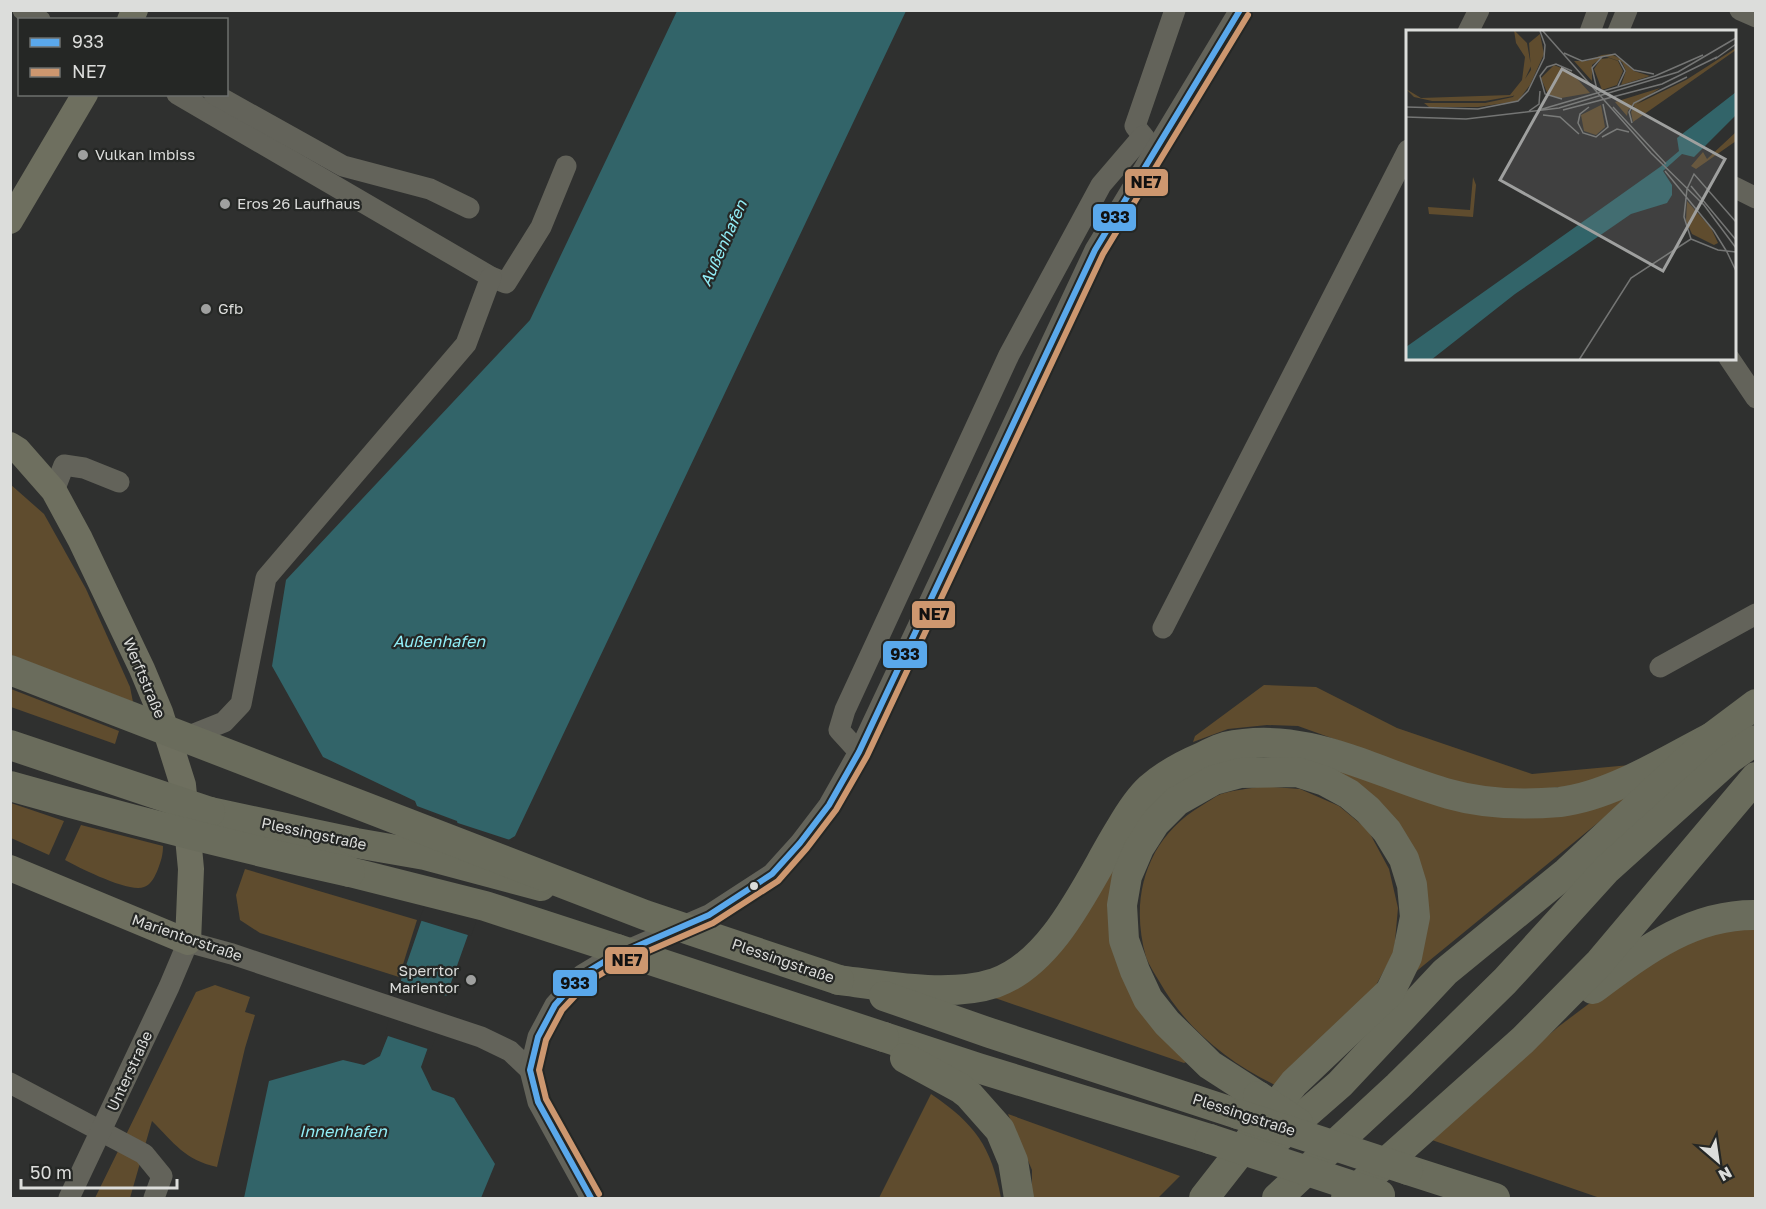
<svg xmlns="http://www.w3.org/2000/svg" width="1766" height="1209" font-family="'Golos Text',sans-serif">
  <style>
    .green { fill: #5f4c2e }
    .water { fill: #326469 }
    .pier { fill: #2f302f }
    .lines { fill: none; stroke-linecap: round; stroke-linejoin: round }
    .minor { stroke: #63635a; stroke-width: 21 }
    .major { stroke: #6e6f5f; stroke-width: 26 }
    .highway { stroke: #6a6c5c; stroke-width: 30 }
    .highway-bridge { stroke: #6a6c5c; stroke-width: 30 }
    .bus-1-casing { stroke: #252725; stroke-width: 10 }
    .bus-2-casing { stroke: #252725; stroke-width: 10 }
    .bus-1 { stroke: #5aa8eb; stroke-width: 6 }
    .bus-2 { stroke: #cd976f; stroke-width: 6 }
    .poi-dot { fill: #9fa09f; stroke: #252725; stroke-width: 2 }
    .bus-dot { fill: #dcdddb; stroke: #252725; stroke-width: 2 }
    .labels { text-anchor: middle; stroke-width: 4.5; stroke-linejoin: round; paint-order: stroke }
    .poi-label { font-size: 15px; fill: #dcdddb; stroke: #252725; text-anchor: start }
    .street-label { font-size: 15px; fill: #dcdddb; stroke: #252725 }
    .water-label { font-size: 16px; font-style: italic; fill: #91edf6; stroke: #252725 }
    .inset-road { fill: none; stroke: #747574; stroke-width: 1.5 }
    .view { fill: #9fa09f; fill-opacity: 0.15; stroke: #9fa09f; stroke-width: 3 }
    .inset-edge { fill: none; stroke: #dcdddb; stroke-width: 3 }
    .line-badge { stroke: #252725; stroke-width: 2 }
    .pale-badge-label { font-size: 16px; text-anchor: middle; font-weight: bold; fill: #111 }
  </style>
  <rect width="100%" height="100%" fill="#2f302f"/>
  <g class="green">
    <path d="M 10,484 L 44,514 L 86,589 L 130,687 L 133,702 L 11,655 Z"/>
    <path d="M 1264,685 L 1316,687 L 1397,728 L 1532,774 L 1641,764 L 1576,786 L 1523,790 L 1468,787 L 1298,726 L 1267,725 L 1228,729 L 1193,742 L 1195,736 Z"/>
    <path d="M 11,689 L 119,731 L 115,744 L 11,707 Z"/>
    <path d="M 1289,754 L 1398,789 L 1633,794 L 1413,974 L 1409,845 Z"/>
    <path d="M 1262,786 L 1300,789 L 1339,806 L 1368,830 L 1389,869 L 1398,908 L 1394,952 L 1368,1000 L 1277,1086 C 1229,1063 1186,1029 1159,981 C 1155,974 1149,965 1146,957 C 1129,897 1147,838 1201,806 C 1208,802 1214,797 1221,794 C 1233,790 1249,789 1262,786 Z"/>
    <path d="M 11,803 L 64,821 L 49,855 L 11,838 Z"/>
    <path d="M 81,825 L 163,846 C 163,855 161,861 158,869 C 155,876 152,884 144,887 C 129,893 80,868 65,860 Z"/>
    <path d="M 1127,836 L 1112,902 L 1191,1060 L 1184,1063 L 995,998 Z"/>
    <path d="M 245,869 L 417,920 L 399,977 L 260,933 L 240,920 L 236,895 Z"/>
    <path d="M 1755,924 L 1755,1198 L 1600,1198 L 1429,1139 L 1558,1027 L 1639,966 L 1678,942 Z"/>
    <path d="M 215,985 L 250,997 L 245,1012 L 255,1015 L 245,1048 L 217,1167 C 185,1160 174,1143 152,1121 L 130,1198 L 95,1198 L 196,992 Z"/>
    <path d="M 931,1094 C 975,1124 991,1146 1001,1198 L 879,1198 Z"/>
    <path d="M 1008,1114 L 1180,1176 L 1158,1198 L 1032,1198 L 1032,1170 Z"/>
  </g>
  <path class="water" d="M 677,11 L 906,11 L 515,836 L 500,845 L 421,1067 L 432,1090 L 454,1098 L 495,1164 L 481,1198 L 244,1198 L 269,1081 L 343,1060 L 364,1065 L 380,1056 L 388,1036 L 401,980 L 421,922 L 459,831 L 457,821 L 417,806 L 415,801 L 323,757 L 272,666 L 286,580 L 530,320 Z"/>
  <g class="pier">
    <path d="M 418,810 L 513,841 L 503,847 L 471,936 L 419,920 L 456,830 L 455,824 Z"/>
    <path d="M 398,980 L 450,997 L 431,1050 L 385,1035 Z"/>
  </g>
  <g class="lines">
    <g class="minor">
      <path d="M 23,10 L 40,20"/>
      <path d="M 1740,10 L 1756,17"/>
      <path d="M 1468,32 L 1479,10"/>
      <path d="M 1590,32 L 1598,10"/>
      <path d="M 1618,32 L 1627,10"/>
      <path d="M 177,94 L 491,277 L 506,283 L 541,227 L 566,166"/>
      <path d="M 214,94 L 343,166 L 430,189 L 469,208"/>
      <path d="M 1150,145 L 1135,126 L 1175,10"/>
      <path d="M 1734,187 L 1756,198"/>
      <path d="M 1729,358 L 1756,398"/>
      <path d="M 54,491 L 64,465 L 84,468 L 119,482"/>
      <path d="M 1163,628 L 1408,150"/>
      <path d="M 1660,667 L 1756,614"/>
      <path d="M 179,740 L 224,722 L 241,704 L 266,578 L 466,344 L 491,277"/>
      <path d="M 859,752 L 839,730 L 845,710 L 1009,355 L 1101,185 L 1143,136"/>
      <path d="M 10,1083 L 144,1154 L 162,1176 L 154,1198"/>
      <path d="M 69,1198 L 169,987 L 188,942 L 232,954 L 481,1037 L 510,1051 L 530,1070"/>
      <path d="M 591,1198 L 538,1102 L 530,1070 L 538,1037 L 555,1005 L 582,975 L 612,957 L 709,915 L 772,874 L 800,843 L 829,805 L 859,752 L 1095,250 L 1240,10"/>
    </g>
    <g class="major">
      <path d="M 130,20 L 135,10"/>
      <path d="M 10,221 L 85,94"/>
      <path d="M 10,445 L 18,450 L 54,491 L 80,539 L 142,669 L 160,712 L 183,785 L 191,869 L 188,942 L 10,868"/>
    </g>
    <g class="highway">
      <path d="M 210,812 L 356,843 L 425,855 L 541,886"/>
      <path d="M 326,861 L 350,872 L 485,906 L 617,949"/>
      <path d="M 839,980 C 885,986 950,998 995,983 C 1055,962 1089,879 1120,829 C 1128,815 1138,799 1150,788 C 1165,775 1183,765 1202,757 C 1209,754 1217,749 1225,747 C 1306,729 1374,773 1449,794 C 1484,804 1524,805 1560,802 C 1611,796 1667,760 1712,737"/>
      <path d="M 1593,989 C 1643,952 1691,914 1756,915"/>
      <path d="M 884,996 L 990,1033 L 1238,1114"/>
      <path d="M 884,1037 L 978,1068 L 1210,1139"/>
      <path d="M 905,1058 L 960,1088 L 969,1095 L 1000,1130 L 1013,1161 L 1019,1198"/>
      <path d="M 1277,1139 L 1340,1084 L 1445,972 L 1567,872 L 1712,737 L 1756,704"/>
      <path d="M 1408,1170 L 1495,1198"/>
      <path d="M 1204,1198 L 1294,1083 L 1390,992 L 1407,957 L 1415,917 L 1412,885 L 1404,859 L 1387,831 L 1368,810 L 1349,794 L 1325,781 L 1297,772 L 1240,773 L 1214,780 L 1177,801 L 1155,823 L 1139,848 L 1127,876 L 1122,905 L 1124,940 L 1135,971 L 1148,999 L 1167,1023 L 1210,1065 L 1258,1096"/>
      <path d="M 1277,1198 L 1398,1086 L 1505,981 L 1607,869 L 1729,759 L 1756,740"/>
      <path d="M 1346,1198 L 1523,1040 L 1600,962 L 1756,777"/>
    </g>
    <g class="highway-bridge">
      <path d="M 10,670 L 645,915 L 839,980"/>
      <path d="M 10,745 L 210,812"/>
      <path d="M 10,786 C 123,818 236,847 350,872"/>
      <path d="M 617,949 L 884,1037"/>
      <path d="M 1258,1096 L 1298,1123"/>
      <path d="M 1238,1114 L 1408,1170"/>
      <path d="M 1210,1139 L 1380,1195"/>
    </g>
    <g class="bus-1-casing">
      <path id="bus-1" d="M 591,1198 L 538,1102 L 530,1070 L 538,1037 L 555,1005 L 582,975 L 612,957 L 709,915 L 772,874 L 800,843 L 829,805 L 859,752 L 1095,250 L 1240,10"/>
    </g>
    <g class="bus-2-casing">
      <path id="bus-2" d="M 599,1194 L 546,1099 L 539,1070 L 546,1040 L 562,1010 L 588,982 L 616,965 L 713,923 L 778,881 L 807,848 L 836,810 L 867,756 L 1103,254 L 1248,15"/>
    </g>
    <use href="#bus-1" class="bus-1"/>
    <use href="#bus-2" class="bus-2"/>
  </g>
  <g class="poi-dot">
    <circle cx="83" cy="155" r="6"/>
    <circle cx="225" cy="204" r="6"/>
    <circle cx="206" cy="309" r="6"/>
    <circle cx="471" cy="980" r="6"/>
  </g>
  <circle class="bus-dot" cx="754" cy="886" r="5"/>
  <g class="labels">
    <g class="poi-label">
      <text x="95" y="160">Vulkan Imbiss</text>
      <text x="237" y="209">Eros 26 Laufhaus</text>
      <text x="218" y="314">Gfb</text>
      <text x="459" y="976" text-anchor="end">Sperrtor<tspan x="459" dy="17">Marientor</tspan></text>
    </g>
    <g class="street-label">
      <text transform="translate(144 678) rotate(67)" y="5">Werftstraße</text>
      <text transform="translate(314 834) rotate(12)" y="5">Plessingstraße</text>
      <text transform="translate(187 938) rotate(19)" y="5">Marientorstraße</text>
      <text transform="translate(783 961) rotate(19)" y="5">Plessingstraße</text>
      <text transform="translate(130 1071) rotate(-65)" y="5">Unterstraße</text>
      <text transform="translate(1244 1115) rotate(18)" y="5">Plessingstraße</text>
    </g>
    <g class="water-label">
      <text transform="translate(723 243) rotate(-66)" y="6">Außenhafen</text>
      <text x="439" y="647">Außenhafen</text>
      <text x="343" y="1137">Innenhafen</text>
    </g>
  </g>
  <g transform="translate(1406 30)">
    <rect width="330" height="330" fill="#2f302f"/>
    <path d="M 108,0 L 121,13 L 125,36 L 114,60 L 107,66 L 79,71 L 26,71 L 8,67 L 0,59 L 15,68 L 104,65 L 116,50 L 119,27 L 110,13 ZM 134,4 L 138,24 L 124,55 L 112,71 L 72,77 L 23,77 L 18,73 L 79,73 L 107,67 L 125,40 L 123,13 ZM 330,18 L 330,20 L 227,92 L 225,82 L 229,75 L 280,50 ZM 205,24 L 213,28 L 228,41 L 244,46 L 215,55 L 220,41 L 216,32 L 198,26 L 186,35 L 186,51 L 168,31 L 181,31 L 196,25 ZM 203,28 L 212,31 L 217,41 L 211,55 L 196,60 L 188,39 L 195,29 ZM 148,35 L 165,42 L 184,63 L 155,68 L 142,65 L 135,48 ZM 254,58 L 222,80 L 221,86 L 209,72 ZM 195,75 L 199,97 L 190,105 L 178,101 L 175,85 ZM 330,102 L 330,111 L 290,139 L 285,136 L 297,122 L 301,129 ZM 67,147 L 70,155 L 67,187 L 23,184 L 22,177 L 64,180 ZM 281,171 L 305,198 L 312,213 L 308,215 L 286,204 L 280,191 Z" fill="#5f4c2e"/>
    <path d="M 330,62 L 330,85 L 288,127 L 276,124 L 257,141 L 266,155 L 266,165 L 261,173 L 225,184 L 109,264 L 25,330 L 0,330 L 0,317 L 254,137 L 273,121 L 271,108 Z" fill="#326469"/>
    <path class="inset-road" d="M 136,0 L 245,123 L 298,175 L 330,218M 158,23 L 176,31 L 209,24 L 228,40 L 248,44M 309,29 L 330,14M 212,56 L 219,41 L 213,30M 191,60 L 186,38 L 196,27M 156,69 L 139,64 L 134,46 L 141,37 L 150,34 L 166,41M 0,77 L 72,79 L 112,71 L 122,61 L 138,28 L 139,15 L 134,1M 183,77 L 174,84 L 172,93 L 177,103 L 190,107 L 202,97 L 197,74M 207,77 L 260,134M 133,80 L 249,46 L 297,25M 157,80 L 256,54 L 311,27M 123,81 L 133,74 L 134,61M 137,85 L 154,87 L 173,104M 0,87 L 60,89 L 153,78 L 272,42 L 330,8M 226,93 L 223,82 L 228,73 L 281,47M 196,107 L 211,99 L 223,102M 259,141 L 308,201 L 321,222M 285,156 L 330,210M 285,209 L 278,187 L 281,159 L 288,144 L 330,192M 285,209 L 312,220 L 330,222M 321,222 L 330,241M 173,330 L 225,248 L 285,209"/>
    <path class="view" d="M 156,39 L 319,129 L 257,241 L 94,150 Z"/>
    <rect width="330" height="330" class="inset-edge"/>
  </g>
  <g class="line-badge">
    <rect x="1124" y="168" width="45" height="29" rx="6" fill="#cd976f"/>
    <rect x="1092" y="203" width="45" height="29" rx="6" fill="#5aa8eb"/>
    <rect x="911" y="600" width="45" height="29" rx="6" fill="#cd976f"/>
    <rect x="882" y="640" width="46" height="29" rx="6" fill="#5aa8eb"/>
    <rect x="604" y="946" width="45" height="29" rx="6" fill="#cd976f"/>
    <rect x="552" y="969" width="46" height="28" rx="6" fill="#5aa8eb"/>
  </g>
  <g class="pale-badge-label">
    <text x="1146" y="188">NE7</text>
    <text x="1115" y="223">933</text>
    <text x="934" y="620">NE7</text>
    <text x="905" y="660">933</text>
    <text x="627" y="966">NE7</text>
    <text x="575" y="989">933</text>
  </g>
  <rect width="1766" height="1209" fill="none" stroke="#dcdddb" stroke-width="24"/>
  <rect x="18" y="18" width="210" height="78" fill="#252725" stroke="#6e706e" stroke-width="1.5"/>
  <rect x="30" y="38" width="30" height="9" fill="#5aa8eb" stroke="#6e706e" stroke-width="1.5"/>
  <text x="72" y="48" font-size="18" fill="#dcdddb">933</text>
  <rect x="30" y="68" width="30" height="9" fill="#cd976f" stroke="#6e706e" stroke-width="1.5"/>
  <text x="72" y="78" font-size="18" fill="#dcdddb">NE7</text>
  <g transform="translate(1718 1161) rotate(151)" stroke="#252725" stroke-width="4.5" paint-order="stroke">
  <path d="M0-4.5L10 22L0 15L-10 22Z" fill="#dcdddb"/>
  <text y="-9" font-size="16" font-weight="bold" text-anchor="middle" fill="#dcdddb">N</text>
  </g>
  <path d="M21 1179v9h156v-9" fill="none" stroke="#dcdddb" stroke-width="3"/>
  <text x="30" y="1179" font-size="18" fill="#dcdddb" stroke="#252725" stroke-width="4.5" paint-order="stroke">50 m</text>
</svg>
